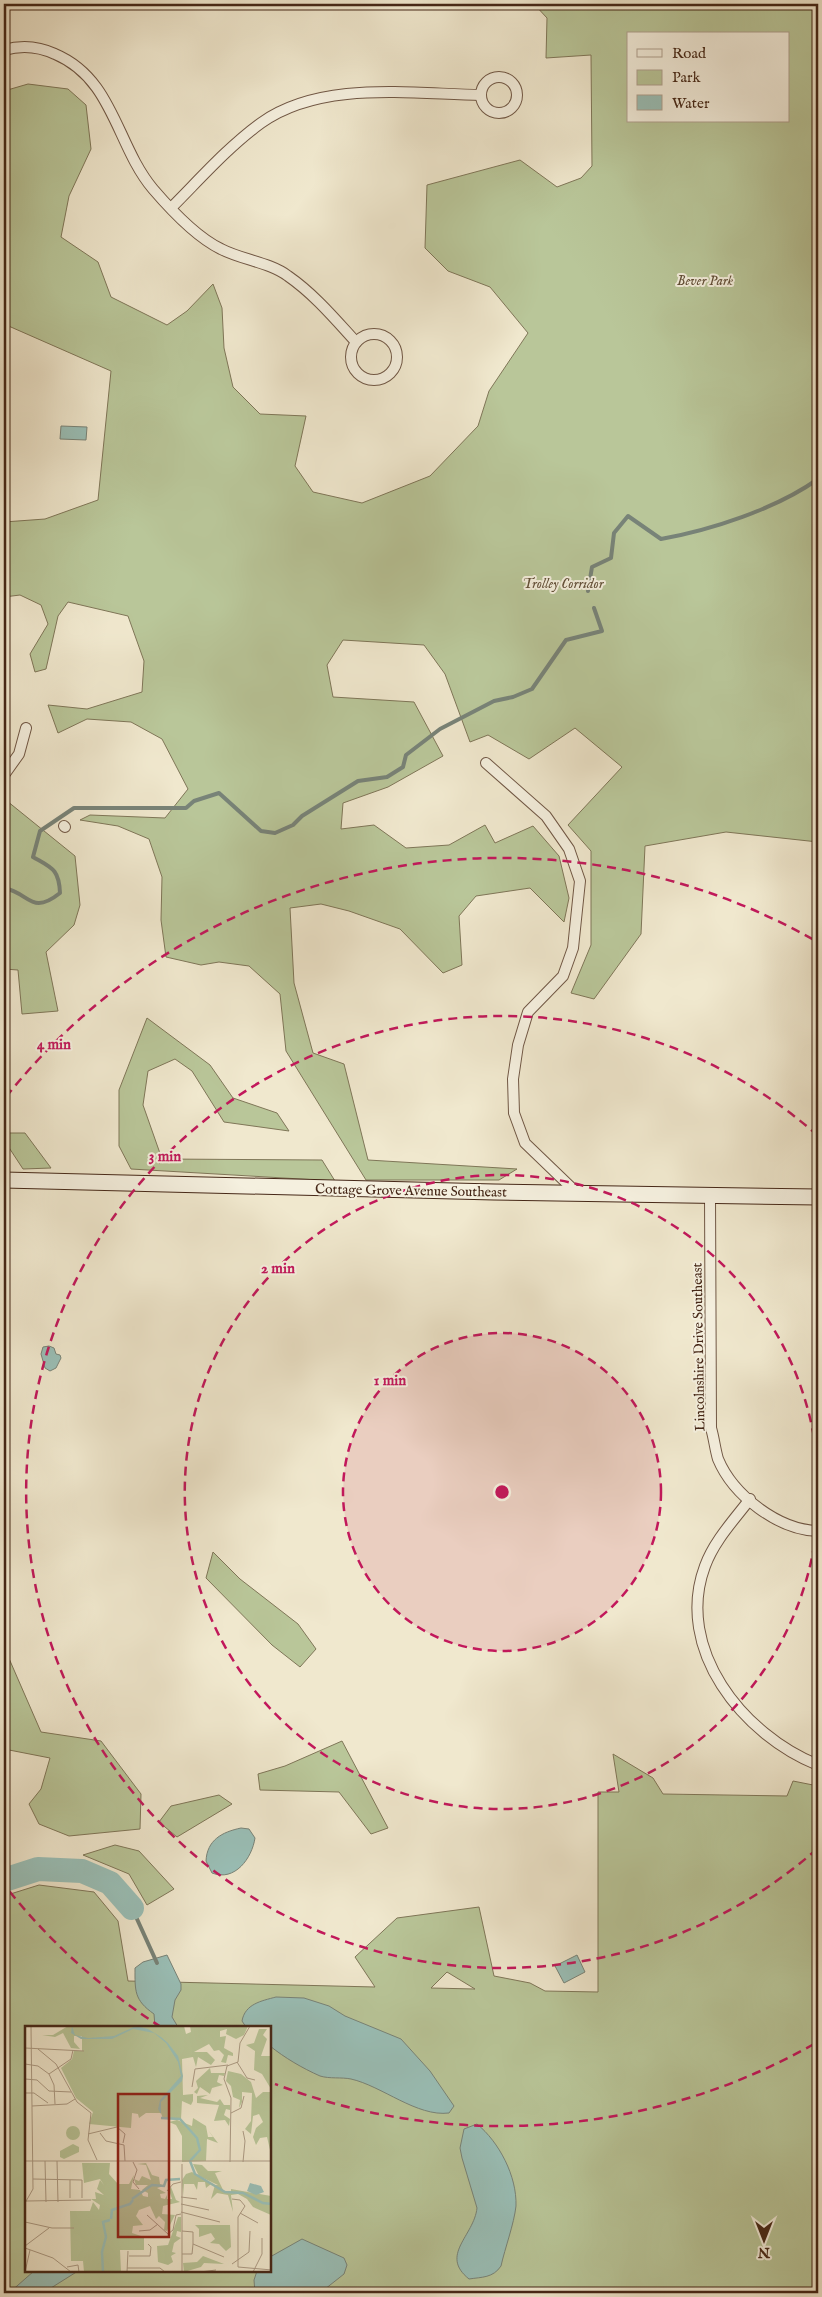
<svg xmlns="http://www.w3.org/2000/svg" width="822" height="2297" font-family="'IM FELL English',serif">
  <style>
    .green { fill: #b9c699; stroke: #7f7658; fill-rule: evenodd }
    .water { fill: #9ac0b8; stroke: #788378 }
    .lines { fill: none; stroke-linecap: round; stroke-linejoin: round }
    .stream { stroke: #788378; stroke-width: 4 }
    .river { stroke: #9ac0b8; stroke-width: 24 }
    .minor-casing { stroke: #705745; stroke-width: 12 }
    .secondary-casing { stroke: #452717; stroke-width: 17 }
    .minor { stroke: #f5f0df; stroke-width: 10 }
    .secondary { stroke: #f5f0df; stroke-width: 15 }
    .ring { fill: none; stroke: #c2185b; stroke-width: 2.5; stroke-dasharray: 9 6 }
    .labels { text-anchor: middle; stroke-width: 4; stroke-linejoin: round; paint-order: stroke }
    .park-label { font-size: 14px; font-style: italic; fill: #624f38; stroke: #f5f0df }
    .street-label { font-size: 14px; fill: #452717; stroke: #f5f0df }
    .inset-river { fill: none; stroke: #9ac0b8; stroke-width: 2.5 }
    .inset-road { fill: none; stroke: #ac9b85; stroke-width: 1 }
    .view { fill: #8f2418; fill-opacity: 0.15; stroke: #8f2418; stroke-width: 2.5 }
    .inset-edge { fill: none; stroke: #452717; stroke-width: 2.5 }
    .centre { fill: #c2185b; stroke: #f5f0df; stroke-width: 2.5 }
    .ring-label { font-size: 15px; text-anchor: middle; font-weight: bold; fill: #c2185b; stroke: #f5f0df; stroke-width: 4; stroke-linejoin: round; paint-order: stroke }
  </style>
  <rect width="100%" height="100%" fill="#f0e8ce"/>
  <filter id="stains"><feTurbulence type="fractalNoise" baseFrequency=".004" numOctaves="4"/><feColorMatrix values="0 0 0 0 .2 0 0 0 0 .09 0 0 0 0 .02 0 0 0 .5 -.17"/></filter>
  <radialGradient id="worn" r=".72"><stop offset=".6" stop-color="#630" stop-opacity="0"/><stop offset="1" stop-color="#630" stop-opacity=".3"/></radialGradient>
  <g class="green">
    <path d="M 534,4 L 818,4 L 818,842 L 726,832 L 645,846 L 641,934 L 594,999 L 571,993 L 591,945 L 591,851 L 568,825 L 622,767 L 575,728 L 529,759 L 488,735 L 470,742 L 445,674 L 424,645 L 343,640 L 327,665 L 333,697 L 414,702 L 443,756 L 388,787 L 343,803 L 341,829 L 374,825 L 406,848 L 449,845 L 485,825 L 495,843 L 533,826 L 559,856 L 569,898 L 564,922 L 530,888 L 476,896 L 459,916 L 462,965 L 443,973 L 400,929 L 349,911 L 321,904 L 290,908 L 294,983 L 313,1053 L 344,1064 L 368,1160 L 517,1169 L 499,1180 L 366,1180 L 286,1051 L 280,994 L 249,966 L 219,962 L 201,965 L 166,957 L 161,920 L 162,877 L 149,839 L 118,826 L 80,820 L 90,815 L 165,818 L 188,789 L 162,739 L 131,722 L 87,719 L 58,733 L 48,705 L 87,709 L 142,692 L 144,661 L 128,616 L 68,602 L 58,616 L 46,669 L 35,672 L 30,654 L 48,624 L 41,605 L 20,595 L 4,597 L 4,522 L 45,519 L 98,500 L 111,371 L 4,324 L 4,91 L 28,84 L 68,89 L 86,105 L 91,149 L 69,196 L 61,237 L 98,262 L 111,297 L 167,325 L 187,311 L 213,284 L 222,308 L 224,348 L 233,387 L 260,414 L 306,416 L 295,466 L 313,492 L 362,503 L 430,476 L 478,426 L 489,391 L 528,333 L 490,287 L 448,271 L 425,248 L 427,185 L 520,160 L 557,187 L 581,178 L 592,166 L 591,55 L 546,58 L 547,18 ZM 628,34 L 788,34 L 788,121 L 628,121 Z"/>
    <path d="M 7,801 L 75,856 L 80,905 L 74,925 L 46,952 L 58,1011 L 22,1014 L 18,970 L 4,969 L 4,805 Z"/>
    <path d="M 147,1018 L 210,1065 L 233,1098 L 277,1113 L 289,1131 L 224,1122 L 192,1071 L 175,1059 L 148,1071 L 143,1105 L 162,1159 L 322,1160 L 335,1181 L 131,1169 L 119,1146 L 119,1090 Z"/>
    <path d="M 4,1133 L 25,1133 L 51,1168 L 23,1169 L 4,1140 Z"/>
    <path d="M 213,1552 L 240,1579 L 298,1624 L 316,1649 L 300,1667 L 272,1645 L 206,1578 Z"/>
    <path d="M 4,1647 L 41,1732 L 101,1741 L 141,1794 L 140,1829 L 69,1836 L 39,1824 L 29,1804 L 41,1789 L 50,1758 L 4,1749 Z"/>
    <path d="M 342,1741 L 388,1828 L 371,1834 L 339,1792 L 260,1790 L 258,1774 L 285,1766 Z"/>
    <path d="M 613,1754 L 653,1778 L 663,1794 L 787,1796 L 793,1781 L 818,1786 L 818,2293 L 4,2293 L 4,1896 L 39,1885 L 94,1892 L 118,1921 L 128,1981 L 375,1987 L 355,1957 L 397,1918 L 479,1907 L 494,1976 L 530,1983 L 545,1991 L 598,1992 L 598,1792 L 619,1792 ZM 447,1972 L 475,1989 L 431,1988 ZM 26,2027 L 270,2027 L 270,2271 L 26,2271 Z"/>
    <path d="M 219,1795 L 232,1804 L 177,1837 L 159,1822 L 171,1806 Z"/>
    <path d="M 115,1845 L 139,1851 L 174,1889 L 147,1905 L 129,1874 L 83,1855 Z"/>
  </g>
  <g class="water">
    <path d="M 61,426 L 87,427 L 86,440 L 60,439 Z"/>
    <path d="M 49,1346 L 54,1348 L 56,1354 L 60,1355 L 61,1358 L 56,1368 L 50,1371 L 45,1368 L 41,1354 L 43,1347 Z"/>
    <path d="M 241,1828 L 249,1829 L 255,1838 C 252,1858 235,1882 212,1873 L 206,1861 C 207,1840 222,1832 241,1828 Z"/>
    <path d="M 167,1955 L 181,1984 L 181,1990 L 175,2000 L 172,2017 L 178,2027 L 155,2027 L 154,2014 C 134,2000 135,1991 135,1968 L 143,1962 Z"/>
    <path d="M 577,1955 L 585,1972 L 564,1983 L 555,1966 Z"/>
    <path d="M 276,1997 L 304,1998 L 329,2006 L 345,2016 L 401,2039 L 430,2071 L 454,2106 L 449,2113 C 417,2117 382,2086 351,2079 C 341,2077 330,2079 320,2076 C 302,2068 285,2058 270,2046 L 270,2027 L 246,2027 L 242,2021 C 245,2004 261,2001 276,1997 Z"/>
    <path d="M 477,2124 C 499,2142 517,2176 516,2206 C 514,2224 505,2248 501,2266 C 493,2278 482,2277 469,2279 C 439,2255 474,2236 477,2208 L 462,2158 L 460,2148 L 464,2129 Z"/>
    <path d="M 302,2239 L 344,2258 L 347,2265 L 344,2274 L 320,2293 L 255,2293 L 254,2280 L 257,2271 L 270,2271 L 270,2257 Z"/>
    <path d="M 34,2271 L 78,2271 L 43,2293 L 9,2293 Z"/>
  </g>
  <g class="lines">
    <g class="stream">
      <path d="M 588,591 L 592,567 L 611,558 L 614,533 L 628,516 L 661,539 C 711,530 776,509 818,479"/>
      <path d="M 4,888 C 30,893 31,916 60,893 C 59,869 52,868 33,857 L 40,831 L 74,808 L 186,808 L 194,801 L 219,793 L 261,831 L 275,833 L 293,825 L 302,816 L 358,781 L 387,777 L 403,767 L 406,755 L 440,729 L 494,701 L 513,697 L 532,689 L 566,640 L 602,631 L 594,608"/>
      <path d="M 132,1908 L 157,1963"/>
    </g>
    <path class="river" d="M 4,1880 L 38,1869 L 82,1871 L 110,1883 L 132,1908"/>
    <g class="minor-casing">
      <g id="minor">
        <path d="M 4,50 C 21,45 38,46 55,54 C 114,79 116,145 153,189 C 171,210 196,237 221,249 C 242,260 269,262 288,276 C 314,294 335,319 356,342"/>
        <circle cx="499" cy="95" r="18"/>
        <path d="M 172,207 C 200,179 228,147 261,123 C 321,80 411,94 481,95"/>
        <circle cx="374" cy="357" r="23"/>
        <path d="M 486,763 L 546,816 L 569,849 L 580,881 L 573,948 L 563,976 L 528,1012 L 518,1045 L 513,1079 L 514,1113 L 525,1143 L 578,1194"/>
        <path d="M 4,775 L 19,754 L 26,728"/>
        <path d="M 64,826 L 65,827"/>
        <path d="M 710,1195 L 711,1428 C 714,1438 715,1449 718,1459 C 733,1495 778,1530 818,1531"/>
        <path d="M 750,1499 C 734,1520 714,1541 705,1566 C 674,1649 743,1735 818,1765"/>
      </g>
    </g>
    <g class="secondary-casing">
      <path id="secondary" d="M 4,1180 L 494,1192 L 818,1197"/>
    </g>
    <use href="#minor" class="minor"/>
    <use href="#secondary" class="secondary"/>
  </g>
  <circle cx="502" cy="1492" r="159" fill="#c2185b" fill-opacity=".12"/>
  <g class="ring">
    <circle cx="502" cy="1492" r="159"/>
    <path d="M818 1514A317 317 0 1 1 818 1470"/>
    <path d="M817 1849A476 476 0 1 1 817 1135"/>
    <path d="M814 2044A634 634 0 0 1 275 2084M161 2027A634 634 0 0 1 6 1887M6 1097A634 634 0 0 1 814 940"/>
  </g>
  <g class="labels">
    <g class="park-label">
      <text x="705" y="285">Bever Park</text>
      <text x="563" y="588">Trolley Corridor</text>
    </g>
    <g class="street-label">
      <text transform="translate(411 1190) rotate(1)" y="5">Cottage Grove Avenue Southeast</text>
      <text transform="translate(698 1347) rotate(-91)" y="5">Lincolnshire Drive Southeast</text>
    </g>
  </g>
  <g transform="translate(25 2026)">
    <rect width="246" height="246" fill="#f0e8ce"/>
    <path d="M 43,0 L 159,0 L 161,8 L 166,6 L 165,0 L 223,0 L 219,9 L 211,13 L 201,8 L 202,3 L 195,5 L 195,11 L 201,10 L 199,22 L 208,27 L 208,30 L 203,29 L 201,37 L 196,36 L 199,29 L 194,24 L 189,25 L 184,18 L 169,26 L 182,26 L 190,34 L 186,39 L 173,31 L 171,41 L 168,31 L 157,33 L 158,69 L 168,68 L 168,75 L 166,79 L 157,75 L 156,93 L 138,93 L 136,87 L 121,87 L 114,92 L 113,88 L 107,87 L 106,102 L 64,98 L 68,86 L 51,72 L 36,42 L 47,33 L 49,25 L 57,25 L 57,10 L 49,10 L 49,16 L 55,23 L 46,22 L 38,7 L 30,11 L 17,9 L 28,9 ZM 234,3 L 242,3 L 238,9 L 242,13 L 236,30 L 246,30 L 246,63 L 237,48 L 229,44 L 230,25 L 221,19 L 229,17 ZM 185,42 L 186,47 L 200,47 L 199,50 L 194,49 L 192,56 L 198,59 L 187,62 L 185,68 L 175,61 L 172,68 L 169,66 L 173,62 L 171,55 ZM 203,45 L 216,48 L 226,56 L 231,72 L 238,66 L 246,66 L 246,128 L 242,111 L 235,112 L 231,119 L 228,111 L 231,102 L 238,96 L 234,88 L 228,90 L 226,108 L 220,103 L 226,95 L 227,67 L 217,66 L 217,76 L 214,82 L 215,74 L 208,71 L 206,60 L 201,55 ZM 183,69 L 175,72 L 192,76 L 195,73 L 199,79 L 205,79 L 205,84 L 201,83 L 199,89 L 205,93 L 204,100 L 200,94 L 189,95 L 194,79 L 172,77 L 172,70 ZM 168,92 L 181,100 L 183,111 L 188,111 L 183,104 L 193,117 L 182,113 L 181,135 L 157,136 L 157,110 L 151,99 L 144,96 L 152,94 L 167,100 ZM41 107a7 7 0 1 1 14 0a7 7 0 1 1-14 0ZM 48,118 L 54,121 L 54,126 L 39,133 L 35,131 L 35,125 ZM 57,137 L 85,137 L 84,148 L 93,158 L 104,158 L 109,149 L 106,163 L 115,164 L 118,170 L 123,171 L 123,167 L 117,164 L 123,159 L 111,159 L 109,153 L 114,155 L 117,150 L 126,154 L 121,139 L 112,138 L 121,137 L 127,149 L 134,151 L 135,158 L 139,160 L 132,162 L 141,167 L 135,168 L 136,172 L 140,173 L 142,169 L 142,173 L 147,173 L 144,164 L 146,161 L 151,174 L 155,176 L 138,180 L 137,188 L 150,189 L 142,205 L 139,204 L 140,196 L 134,190 L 131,193 L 125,180 L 114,184 L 111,190 L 118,199 L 108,200 L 107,207 L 119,211 L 119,224 L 95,224 L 96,246 L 59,246 L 58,235 L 46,235 L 45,185 L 65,185 L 68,176 L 74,184 L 75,179 L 66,173 L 71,173 L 70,166 L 79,169 L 72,163 L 75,154 L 79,159 L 75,153 L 59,157 ZM 168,138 L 177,139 L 183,145 L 197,145 L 190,147 L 199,166 L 206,167 L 206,163 L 246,170 L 246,189 L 228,181 L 222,173 L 213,168 L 206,169 L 208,186 L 203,169 L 192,167 L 186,173 L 190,159 L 193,159 L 174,150 ZM 167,146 L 186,158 L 181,162 L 180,156 L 173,156 L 172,164 L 169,158 L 159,158 L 158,170 L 157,154 L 161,148 ZM 153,191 L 156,191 L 156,206 L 152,205 L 151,210 L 156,212 L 149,217 L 147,226 L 151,227 L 146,230 L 148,236 L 143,239 L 133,236 L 132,220 L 143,219 ZM 170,199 L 205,199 L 206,221 L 201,225 L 194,218 L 185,217 L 190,213 L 186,207 L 174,211 L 174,203 ZM 178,230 L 199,238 L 179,237 L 176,241 L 159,246 L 158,237 L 172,236 Z" fill="#b9c699"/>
    <path d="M 47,0 L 50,9 L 63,12 L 89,10 L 111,0 L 123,3 L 136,11 L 143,17 L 153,30 L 158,50 L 157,55 L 136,76 L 136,88 L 133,83 L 135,74 L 156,50 L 153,36 L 141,17 L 129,7 L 108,3 L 87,13 L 56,13 L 46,7 ZM 225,157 L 236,160 L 239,166 L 231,169 L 222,165 Z" fill="#9ac0b8"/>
    <path class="inset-river" d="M 136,92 L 155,93 L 172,112 L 175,124 L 165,135 L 170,148 L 200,166 L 218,167 L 238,177 L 247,178M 107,173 L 127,159 L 139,160 L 141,154 L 155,153M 86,193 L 87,184 L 105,178 L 108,174M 78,246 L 77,226 L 81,211 L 78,196 L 85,194"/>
    <path class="inset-road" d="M 0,22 L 59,25M 13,23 L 31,38 L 52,76 L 66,87 L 63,114 L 72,134M 212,36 L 222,52 L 230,54M 0,38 L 13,40 L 24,48 L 29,59 L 30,78M 24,48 L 46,33 L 48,24M 0,53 L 12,54 L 24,65 L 46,66M 167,61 L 170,43 L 203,39M 0,67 L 9,67 L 23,77M 7,80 L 42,78 L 50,73M 206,87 L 216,82 L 219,70M 218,105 L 220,115 L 218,136M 75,107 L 81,115 L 99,119 L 100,135M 63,108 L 92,101 L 100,108 L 98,117M 0,135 L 247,135M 20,135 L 21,176M 32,135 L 33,176M 108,136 L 112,144 L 108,156 L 114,163M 205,136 L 206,72 L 199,53 L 202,40 L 213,36 L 215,17 L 225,0M 157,138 L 157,246M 8,153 L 57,154 L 57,172M 142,165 L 148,158 L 156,156M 156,171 L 172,173M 45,172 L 45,154M 207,173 L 215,174 L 220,180 L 213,191 L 213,241 L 247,244M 1,175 L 66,174M 0,177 L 8,163 L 6,0M 156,178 L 184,184M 156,186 L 195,196M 215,187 L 233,197M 122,189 L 143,208 L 148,204 L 151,189 L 156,188M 0,196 L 27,202 L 49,202M 114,205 L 125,204 L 133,198M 157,205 L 168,206 L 168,218 L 167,228 L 157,228M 168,218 L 199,231M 0,220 L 24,202M 0,222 L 28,232 L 46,246M 104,230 L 125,230 L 126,221 L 123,218M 207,238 L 224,226 L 225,205M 42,241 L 53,239 L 54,246M 102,242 L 135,242 L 140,246M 0,246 L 5,224M 102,246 L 103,225M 175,246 L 191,244M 228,246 L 237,228 L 237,212"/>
    <path class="view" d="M 93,68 L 144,68 L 144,211 L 93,211 Z"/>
    <rect width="246" height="246" class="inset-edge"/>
  </g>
  <circle cx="502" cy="1492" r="8" class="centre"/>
  <g class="ring-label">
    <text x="54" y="1049">4 min</text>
    <text x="165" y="1161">3 min</text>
    <text x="278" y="1273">2 min</text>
    <text x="390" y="1385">1 min</text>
  </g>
  <rect width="822" height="2297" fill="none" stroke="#f0e8ce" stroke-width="20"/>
  <rect x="5" y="5" width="812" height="2287" fill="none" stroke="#452717" stroke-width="2.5"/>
  <rect x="10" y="10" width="802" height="2277" fill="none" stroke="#452717"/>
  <rect x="627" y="32" width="162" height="90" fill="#f5f0df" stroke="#afa08f"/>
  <rect x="637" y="49" width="25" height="8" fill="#f5f0df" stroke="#afa08f"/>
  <text x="672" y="58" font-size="15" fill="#452717">Road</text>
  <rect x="637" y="70" width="25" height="15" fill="#b9c699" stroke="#afa08f"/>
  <text x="672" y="82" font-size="15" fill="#452717">Park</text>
  <rect x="637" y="95" width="25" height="15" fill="#9ac0b8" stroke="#afa08f"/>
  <text x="672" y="108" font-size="15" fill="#452717">Water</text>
  <g transform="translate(764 2240) rotate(180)" stroke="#f5f0df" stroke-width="4" paint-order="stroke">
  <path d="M0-4L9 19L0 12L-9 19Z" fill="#452717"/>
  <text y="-8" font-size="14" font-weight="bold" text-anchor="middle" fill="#452717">N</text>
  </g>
  <rect width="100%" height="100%" filter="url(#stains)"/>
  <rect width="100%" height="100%" fill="url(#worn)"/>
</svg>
